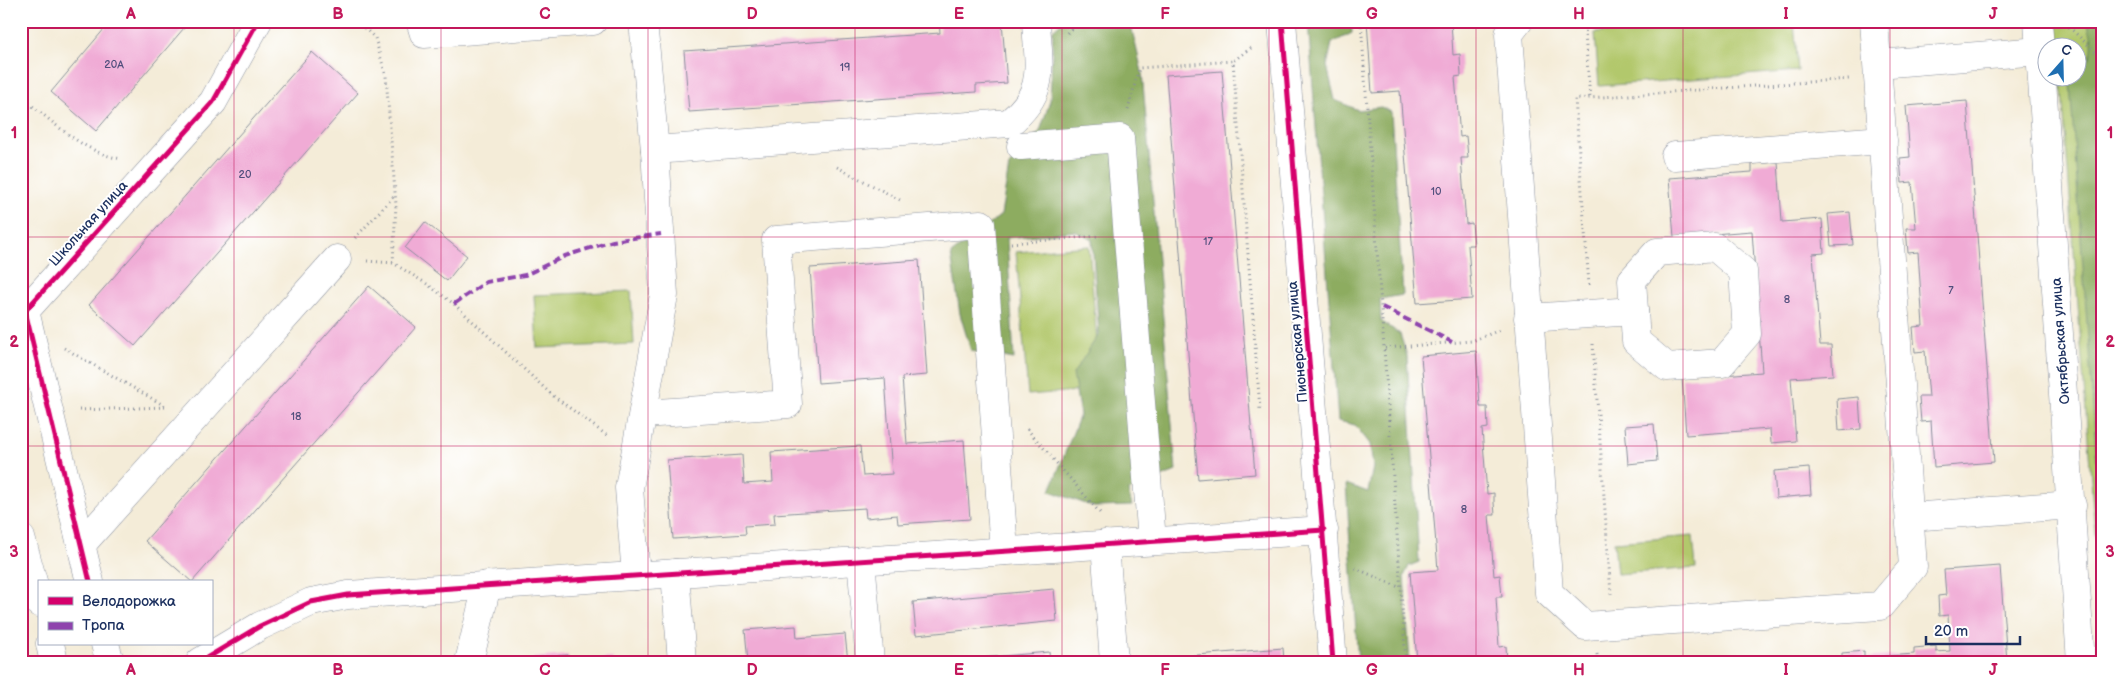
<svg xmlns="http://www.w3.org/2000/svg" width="2124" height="683" font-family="'Balsamiq Sans',sans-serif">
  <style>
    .green { fill: #b2c86c; stroke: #667c65 }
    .forest { fill: #8dac60; stroke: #546e5f }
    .building { fill: #f0abd5 }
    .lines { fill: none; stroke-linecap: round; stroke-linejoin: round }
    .minor-casing { stroke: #888e9b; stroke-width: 29 }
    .path { stroke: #888e9b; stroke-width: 3; stroke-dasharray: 1 4; stroke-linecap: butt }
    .minor { stroke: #fff; stroke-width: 28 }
    .quiet { stroke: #8e44ad; stroke-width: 4; stroke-dasharray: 8 4; stroke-linecap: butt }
    .cycleway-casing { stroke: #fff; stroke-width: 8 }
    .cycleway { stroke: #d6006c; stroke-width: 5 }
    .grid { fill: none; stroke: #c2185b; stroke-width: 1; stroke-opacity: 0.55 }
    .labels { text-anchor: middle; stroke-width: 4; stroke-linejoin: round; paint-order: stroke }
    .number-label { font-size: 11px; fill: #504e7c }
    .street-label { font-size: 14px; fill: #1b2f5e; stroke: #fff }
    .neatline { fill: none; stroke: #c2185b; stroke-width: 2 }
    .grid-label { font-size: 16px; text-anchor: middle; font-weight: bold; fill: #c2185b }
  </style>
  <rect width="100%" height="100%" fill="#fff"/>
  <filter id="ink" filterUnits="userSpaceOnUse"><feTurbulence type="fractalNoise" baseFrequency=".02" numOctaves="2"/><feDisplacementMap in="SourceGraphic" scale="10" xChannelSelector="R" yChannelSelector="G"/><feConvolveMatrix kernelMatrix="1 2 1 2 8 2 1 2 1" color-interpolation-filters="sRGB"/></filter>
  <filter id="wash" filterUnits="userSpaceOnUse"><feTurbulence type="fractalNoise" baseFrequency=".0096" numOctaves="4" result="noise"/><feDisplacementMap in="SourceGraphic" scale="20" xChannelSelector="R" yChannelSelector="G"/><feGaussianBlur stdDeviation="1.12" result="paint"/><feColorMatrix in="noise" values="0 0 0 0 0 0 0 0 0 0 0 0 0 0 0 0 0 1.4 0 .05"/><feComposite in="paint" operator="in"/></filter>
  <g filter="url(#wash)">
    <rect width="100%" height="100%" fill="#f4ecd8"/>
    <g class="green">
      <path d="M 1760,21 L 1794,21 L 1798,71 L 1599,86 L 1595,33 Z"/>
      <path d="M 2057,21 L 2103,21 L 2103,640 L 2061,78 L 2076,78 L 2076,48 L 2059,47 Z"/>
      <path d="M 1089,246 L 1101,389 L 1028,395 L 1016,252 Z"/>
      <path d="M 631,291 L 634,344 L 537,348 L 534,295 Z"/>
      <path d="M 1693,536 L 1696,568 L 1617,574 L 1614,542 Z"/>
    </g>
    <g class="forest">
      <path d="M 1063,21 L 1130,21 L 1142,72 L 1176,471 L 1128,491 L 1132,506 L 1094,507 L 1050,491 L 1080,415 L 1073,374 L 1099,334 L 1092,240 L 1075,231 L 1007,238 L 1014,359 L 971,351 L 960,314 L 951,254 L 1001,215 L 1009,166 L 1040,131 L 1050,101 L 1053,30 Z"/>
      <path d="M 1308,21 L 1351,21 L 1352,33 L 1332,43 L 1327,66 L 1335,100 L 1358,110 L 1381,107 L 1391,112 L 1403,295 L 1380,299 L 1381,321 L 1400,334 L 1407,356 L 1419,562 L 1409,566 L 1404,576 L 1410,662 L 1358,662 L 1346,484 L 1368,492 L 1373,467 L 1370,444 L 1355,425 L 1338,421 Z"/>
      <path d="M 2087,21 L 2103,21 L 2103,548 L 2070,84 C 2091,60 2098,54 2087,21 Z"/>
    </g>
    <g id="blocks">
      <g class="building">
        <path d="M 111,21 L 190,21 L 96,131 L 51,92 Z"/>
        <path d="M 939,21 L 1002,21 L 1007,83 L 976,85 L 976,92 L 689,112 L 684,51 L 940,33 Z"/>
        <path d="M 1367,21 L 1451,21 L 1453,55 L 1460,54 L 1461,76 L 1455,77 L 1460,137 L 1466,136 L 1467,146 L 1468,158 L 1461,158 L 1466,224 L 1472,223 L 1474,245 L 1468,245 L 1472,299 L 1417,303 L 1400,91 L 1372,93 Z"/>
        <path d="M 312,52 L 358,93 L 135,346 L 89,305 Z"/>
        <path d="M 1222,71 L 1255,474 L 1198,479 L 1166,75 Z"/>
        <path d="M 1967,101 L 1994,462 L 1934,467 L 1931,421 L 1921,422 L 1920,410 L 1919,397 L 1929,397 L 1925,351 L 1915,352 L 1914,339 L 1913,327 L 1923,326 L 1918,252 L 1908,253 L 1907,240 L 1906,228 L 1916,228 L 1912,182 L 1902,183 L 1900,158 L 1910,157 L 1906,106 Z"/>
        <path d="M 1778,162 L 1782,222 L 1822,219 L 1824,253 L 1813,254 L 1820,345 L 1831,345 L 1833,375 L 1791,378 L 1796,441 L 1771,443 L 1770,429 L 1686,435 L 1682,378 L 1762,372 L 1752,231 L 1674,237 L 1669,178 L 1752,172 L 1752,164 Z"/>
        <path d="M 1850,212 L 1853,245 L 1831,246 L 1828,214 Z"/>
        <path d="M 425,222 L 467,256 L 447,281 L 405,248 Z"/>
        <path d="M 919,260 L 927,375 L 902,377 L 907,444 L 964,440 L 970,519 L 898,524 L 897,515 L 866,518 L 865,508 L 774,514 L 775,524 L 745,526 L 746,534 L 673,539 L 667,460 L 742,455 L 744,484 L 773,482 L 771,452 L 860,446 L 863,476 L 892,474 L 885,378 L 818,383 L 810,268 Z"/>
        <path d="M 369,286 L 416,327 L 192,582 L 145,541 Z"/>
        <path d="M 1476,351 L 1480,407 L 1487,407 L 1488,428 L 1482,429 L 1487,494 L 1494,493 L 1494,503 L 1495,515 L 1489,515 L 1494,576 L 1500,575 L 1502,597 L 1496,597 L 1499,647 L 1506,646 L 1507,662 L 1417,662 L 1410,572 L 1438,570 L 1421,356 Z"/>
        <path d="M 1859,397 L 1861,429 L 1839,431 L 1837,399 Z"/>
        <path d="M 1654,424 L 1657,461 L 1628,464 L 1625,426 Z"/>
        <path d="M 1809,468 L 1811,495 L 1776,498 L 1774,471 Z"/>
        <path d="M 2000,566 L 2007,662 L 1824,662 L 1842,659 L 1842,653 L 1864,651 L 1864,658 L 1914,654 L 1914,648 L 1936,646 L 1936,652 L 1950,651 L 1948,615 L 1939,616 L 1938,596 L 1946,595 L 1944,570 Z"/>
        <path d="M 1054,589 L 1057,621 L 916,635 L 913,602 Z"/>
        <path d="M 796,626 L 797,638 L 845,634 L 848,662 L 748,662 L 745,630 Z"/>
        <path d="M 1283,648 L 1284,662 L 1161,662 L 1160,658 Z"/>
        <path d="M 1049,652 L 1050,662 L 957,662 L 957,660 Z"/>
        <path d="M 568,655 L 568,662 L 533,662 L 533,658 Z"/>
        <path d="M 1782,657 L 1782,662 L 1760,662 L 1760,658 Z"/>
        <path d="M 613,658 L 613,662 L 586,662 L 586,660 Z"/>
      </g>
    </g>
  </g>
  <g filter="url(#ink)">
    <use href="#blocks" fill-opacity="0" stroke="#888e9b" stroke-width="1"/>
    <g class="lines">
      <g class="minor-casing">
        <g id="minor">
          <path d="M 420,21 L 424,34 L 593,21"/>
          <path d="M 1282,21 L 1333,662"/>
          <path d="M 1519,21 L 1509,34 L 1549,593 L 1585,626 L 1880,606 L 1913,567 L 1874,21"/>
          <path d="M 2038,21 L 2081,662"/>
          <path d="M 1878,64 L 2040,51"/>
          <path d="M 1021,146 L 1120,138 L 1152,541"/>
          <path d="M 655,150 L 1009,123 C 1048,91 1038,66 1036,21"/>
          <path d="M 1675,156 L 1883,140"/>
          <path d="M 1715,247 L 1743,271 L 1747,334 L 1722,363 L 1667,367 L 1636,341 L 1632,280 L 1657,252 Z"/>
          <path d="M 1528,318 L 1634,311"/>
          <path d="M 643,414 L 788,404 L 776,240 L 981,224 L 1004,551"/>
          <path d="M 1910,517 L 2072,505"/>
          <path d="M 21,538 L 39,603"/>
          <path d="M 1105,544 L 1114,662"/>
          <path d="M 81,545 L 337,259"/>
          <path d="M 861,560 L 870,662"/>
          <path d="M 675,573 L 682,662"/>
          <path d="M 636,576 L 629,488 L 664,295 L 655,150 L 643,21"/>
          <path d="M 90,582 L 25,311 L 213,102 L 258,21"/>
          <path d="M 50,644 L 54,662"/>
          <path d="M 105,644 L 110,662"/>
          <path d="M 200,662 L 260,626 L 311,602 L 348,595 L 1324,530"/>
          <path d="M 469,662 L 487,585"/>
        </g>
      </g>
      <g class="path">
        <path d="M 357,21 L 375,38 L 386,76 L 396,205 L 393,263"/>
        <path d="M 1361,21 L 1406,662"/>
        <path d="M 1584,21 L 1590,98"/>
        <path d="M 2068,26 L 2103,24"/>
        <path d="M 2069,27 L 2103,59"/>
        <path d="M 1067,33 L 1079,21"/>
        <path d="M 1251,48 L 1233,61 L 1260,409"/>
        <path d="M 21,97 C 52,120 82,153 122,159"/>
        <path d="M 1128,110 L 1139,68 L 1233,61"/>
        <path d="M 837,167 L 900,200"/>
        <path d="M 355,238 L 395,195"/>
        <path d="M 1011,243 L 1099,236"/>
        <path d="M 367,261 L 393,263 L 427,284 L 454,304 L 552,395 L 609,437"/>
        <path d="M 1589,285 L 1575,99 L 1849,79"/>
        <path d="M 1593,344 L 1611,594"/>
        <path d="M 64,348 L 165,406"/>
        <path d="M 1385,348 L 1472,341 L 1500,330"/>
        <path d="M 79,410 L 165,407"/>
        <path d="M 1027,429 L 1101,514"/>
        <path d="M 1355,568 L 1401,588"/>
        <path d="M 1597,654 L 1598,662"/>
      </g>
      <use href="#minor" class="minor"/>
      <g class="quiet">
        <path d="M 454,304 L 486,282 L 525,275 L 565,256 L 613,241 L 661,234"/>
        <path d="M 1382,307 L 1452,342"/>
      </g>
      <g class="cycleway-casing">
        <g id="cycleway">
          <path d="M 1282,21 L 1333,662"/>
          <path d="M 90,582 L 25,311 L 213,102 L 258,21"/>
          <path d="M 200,662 L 260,626 L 311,602 L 348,595 L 1324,530"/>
        </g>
      </g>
      <use href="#cycleway" class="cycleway"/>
    </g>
  </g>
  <path class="grid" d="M 234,21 L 234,662M 441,21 L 441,662M 648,21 L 648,662M 855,21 L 855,662M 1062,21 L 1062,662M 1269,21 L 1269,662M 1476,21 L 1476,662M 1683,21 L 1683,662M 1890,21 L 1890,662M 21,237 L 2103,237M 21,446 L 2103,446"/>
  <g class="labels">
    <g class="number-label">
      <text x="114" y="68">20А</text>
      <text x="845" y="71">19</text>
      <text x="245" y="178">20</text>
      <text x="1436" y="195">10</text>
      <text x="1208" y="245">17</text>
      <text x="1951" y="294">7</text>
      <text x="1787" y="303">8</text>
      <text x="296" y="420">18</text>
      <text x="1464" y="513">8</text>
    </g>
    <g class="street-label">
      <text transform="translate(88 223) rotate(-48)" y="5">Школьная улица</text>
      <text transform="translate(2060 341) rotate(-94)" y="5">Октябрьская улица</text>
      <text transform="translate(1297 342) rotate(-95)" y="5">Пионерская улица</text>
    </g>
  </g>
  <rect width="2124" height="683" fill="none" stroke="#fff" stroke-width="55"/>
  <rect x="38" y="580" width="175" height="65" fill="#ffffff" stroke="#a4acbf"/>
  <rect x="48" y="597" width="25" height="8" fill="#d6006c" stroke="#a4acbf"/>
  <text x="82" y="606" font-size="15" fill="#1b2f5e">Велодорожка</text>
  <rect x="48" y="622" width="25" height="8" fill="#8e44ad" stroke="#a4acbf"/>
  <text x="82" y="630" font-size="15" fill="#1b2f5e">Тропа</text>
  <g transform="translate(2062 62) rotate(20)"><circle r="24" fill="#ffffff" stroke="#a4acbf"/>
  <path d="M0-4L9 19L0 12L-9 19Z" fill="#1f6fb2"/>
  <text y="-8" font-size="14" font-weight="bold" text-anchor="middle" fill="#1b2f5e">С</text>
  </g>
  <path d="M1926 636v8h94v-8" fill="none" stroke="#1b2f5e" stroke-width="2.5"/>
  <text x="1934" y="636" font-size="15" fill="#1b2f5e" stroke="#ffffff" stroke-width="4" paint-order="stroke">20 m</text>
  <rect x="28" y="28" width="2068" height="628" class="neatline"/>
  <g class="grid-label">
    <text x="131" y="19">A</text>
    <text x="338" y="19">B</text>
    <text x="545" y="19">C</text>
    <text x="752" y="19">D</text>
    <text x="959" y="19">E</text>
    <text x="1165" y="19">F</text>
    <text x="1372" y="19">G</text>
    <text x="1579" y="19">H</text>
    <text x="1786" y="19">I</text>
    <text x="1993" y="19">J</text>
    <text x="14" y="138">1</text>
    <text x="2110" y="138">1</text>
    <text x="14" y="347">2</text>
    <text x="2110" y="347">2</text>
    <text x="14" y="557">3</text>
    <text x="2110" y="557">3</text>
    <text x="131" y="675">A</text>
    <text x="338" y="675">B</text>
    <text x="545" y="675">C</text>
    <text x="752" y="675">D</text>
    <text x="959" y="675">E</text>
    <text x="1165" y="675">F</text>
    <text x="1372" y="675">G</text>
    <text x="1579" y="675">H</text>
    <text x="1786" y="675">I</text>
    <text x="1993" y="675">J</text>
  </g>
</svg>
